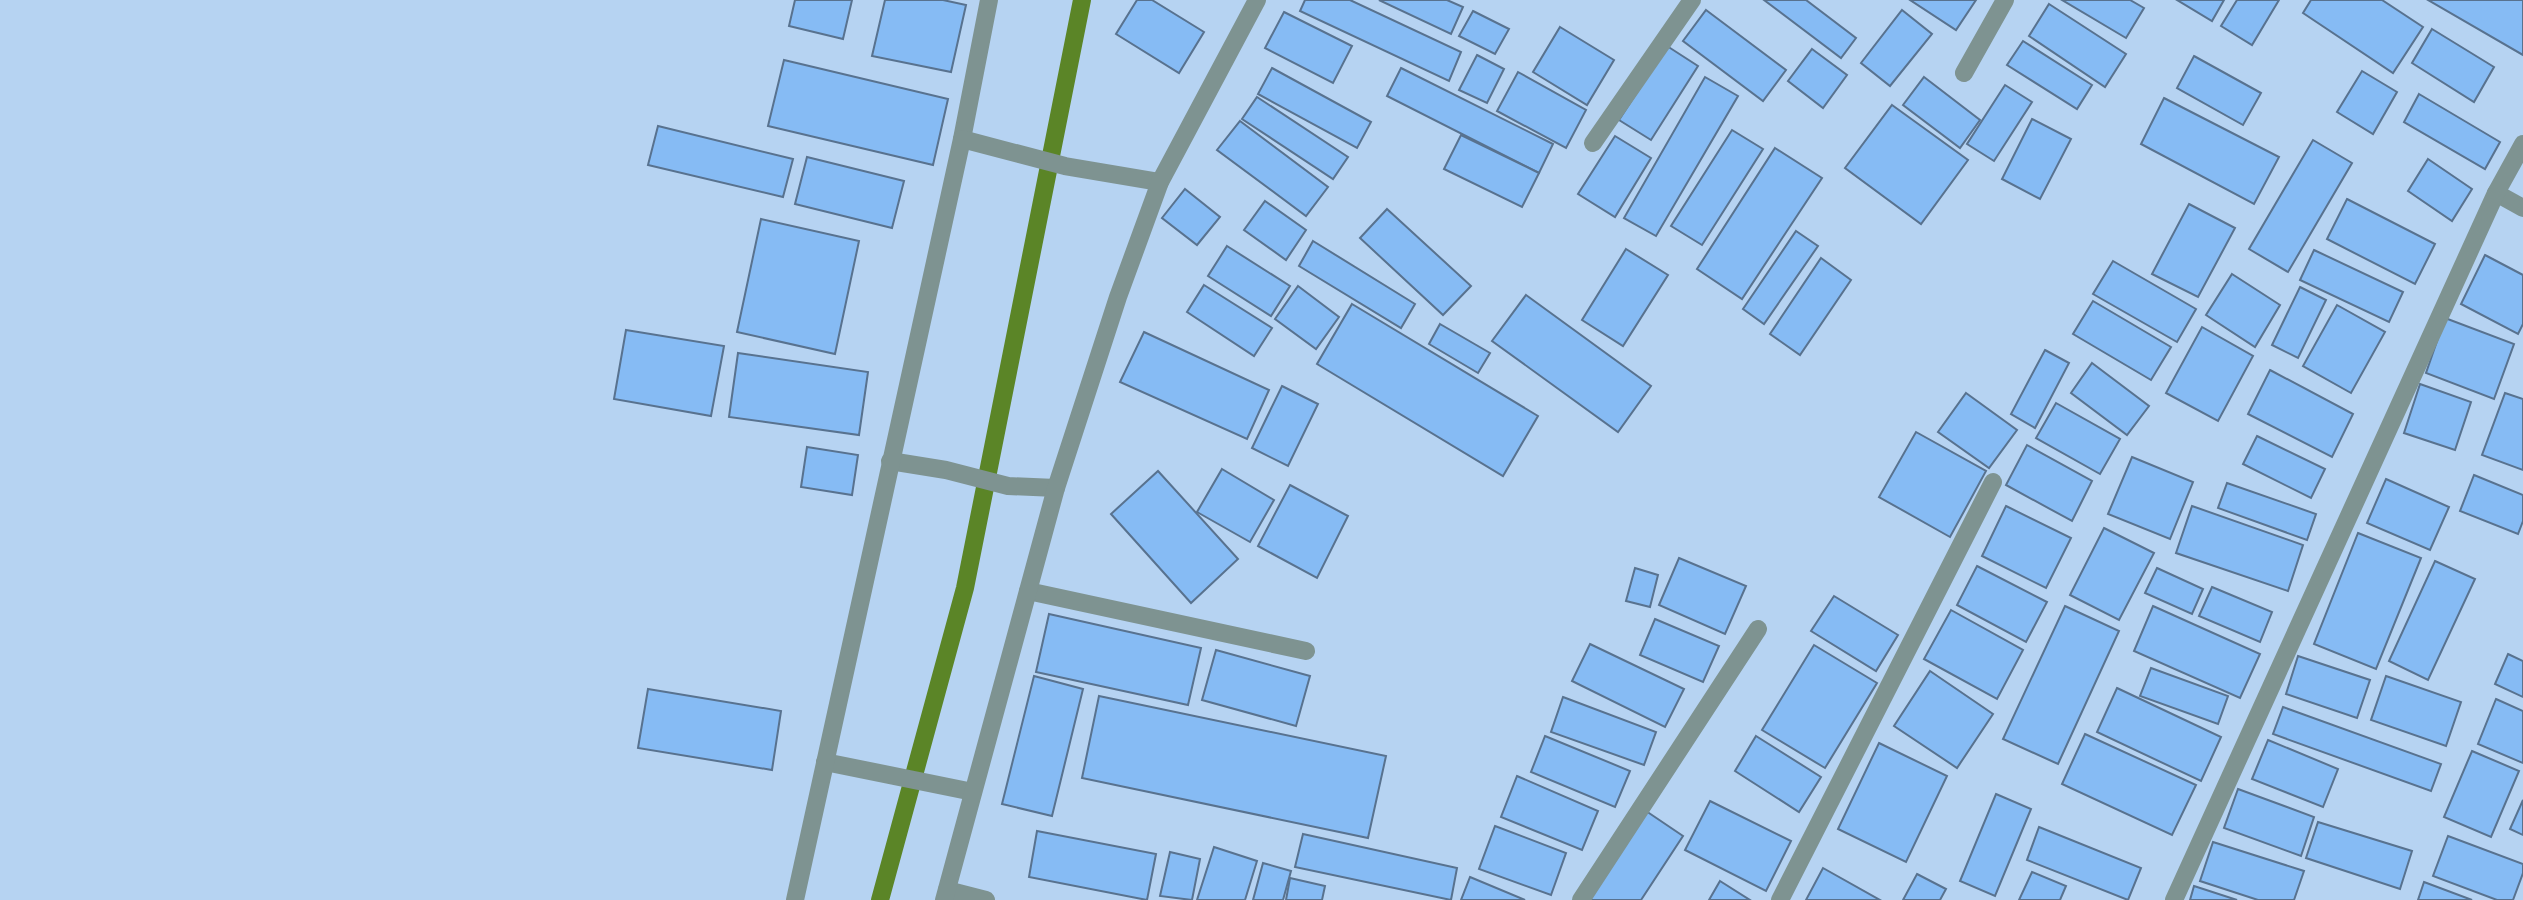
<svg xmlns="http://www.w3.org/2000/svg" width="2523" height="900" font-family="Karla,sans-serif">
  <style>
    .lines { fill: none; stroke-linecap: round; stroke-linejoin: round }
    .stream { stroke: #5b8527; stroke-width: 18 }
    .building { fill: #86bbf4; stroke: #58728f; stroke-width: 2 }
    .service { stroke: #7e9391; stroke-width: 18 }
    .minor { stroke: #7e9391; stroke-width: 18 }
  </style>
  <rect width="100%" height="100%" fill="#b6d3f2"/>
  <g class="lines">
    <path class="stream" d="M 880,900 L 965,588 L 1082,0"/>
  </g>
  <g class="building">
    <path d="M 795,0 L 852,0 L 843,39 L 789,26 Z"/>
    <path d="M 885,0 L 943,0 L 966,5 L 951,72 L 872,56 Z"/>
    <path d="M 1137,0 L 1152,0 L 1204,32 L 1179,73 L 1116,34 Z"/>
    <path d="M 1305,0 L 1350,0 L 1461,52 L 1449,81 L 1300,11 Z"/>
    <path d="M 1379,0 L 1447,0 L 1463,7 L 1451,34 Z"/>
    <path d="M 1764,0 L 1806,0 L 1856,38 L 1841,58 Z"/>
    <path d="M 1910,0 L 1976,0 L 1956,30 Z"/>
    <path d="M 2062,0 L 2130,0 L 2144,8 L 2126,38 Z"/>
    <path d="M 2177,0 L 2224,0 L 2212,21 Z"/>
    <path d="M 2237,0 L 2279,0 L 2252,45 L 2221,26 Z"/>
    <path d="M 2311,0 L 2382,0 L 2423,27 L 2393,73 L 2303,13 Z"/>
    <path d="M 2428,0 L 2523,0 L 2523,55 Z"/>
    <path d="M 2049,4 L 2126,54 L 2105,87 L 2029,36 Z"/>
    <path d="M 1706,10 L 1786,70 L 1763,101 L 1683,41 Z"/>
    <path d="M 1902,10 L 1932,34 L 1890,86 L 1861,63 Z"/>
    <path d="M 1473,11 L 1509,29 L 1495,54 L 1459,36 Z"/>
    <path d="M 1284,12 L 1352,46 L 1333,83 L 1265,48 Z"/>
    <path d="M 1560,27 L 1614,60 L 1587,105 L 1533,72 Z"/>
    <path d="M 2432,29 L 2494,67 L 2474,102 L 2412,63 Z"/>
    <path d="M 2023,41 L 2092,85 L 2077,109 L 2007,65 Z"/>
    <path d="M 1667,46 L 1698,66 L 1651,140 L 1619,120 Z"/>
    <path d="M 1812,49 L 1847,75 L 1823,108 L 1788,81 Z"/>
    <path d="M 1477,55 L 1504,69 L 1487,103 L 1459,90 Z"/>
    <path d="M 2194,56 L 2261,93 L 2243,125 L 2177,88 Z"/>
    <path d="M 784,60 L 948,99 L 933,165 L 768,126 Z"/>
    <path d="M 1272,68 L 1371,122 L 1357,148 L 1258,94 Z"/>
    <path d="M 1401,68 L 1553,144 L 1539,173 L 1387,96 Z"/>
    <path d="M 2362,71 L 2397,92 L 2373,134 L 2337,112 Z"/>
    <path d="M 1518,72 L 1586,110 L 1566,148 L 1497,111 Z"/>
    <path d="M 1705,77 L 1738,96 L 1656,236 L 1624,218 Z"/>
    <path d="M 1924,77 L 1980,120 L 1960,148 L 1903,105 Z"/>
    <path d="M 2005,85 L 2032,102 L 1994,161 L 1967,144 Z"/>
    <path d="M 2419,94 L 2500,142 L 2485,169 L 2404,122 Z"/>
    <path d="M 1257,97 L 1348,157 L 1333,179 L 1242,119 Z"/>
    <path d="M 2164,98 L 2279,157 L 2254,204 L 2141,144 Z"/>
    <path d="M 1892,105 L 1968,160 L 1921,224 L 1845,168 Z"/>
    <path d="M 2032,119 L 2071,139 L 2040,199 L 2002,179 Z"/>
    <path d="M 1240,121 L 1328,187 L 1306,216 L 1217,150 Z"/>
    <path d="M 658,126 L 793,159 L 783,197 L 648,165 Z"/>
    <path d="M 1732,130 L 1763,149 L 1702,245 L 1671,226 Z"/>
    <path d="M 1461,135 L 1539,173 L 1522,207 L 1444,169 Z"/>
    <path d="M 1615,136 L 1651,158 L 1615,217 L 1578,194 Z"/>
    <path d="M 2313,140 L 2352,163 L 2288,272 L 2249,249 Z"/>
    <path d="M 1775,148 L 1822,178 L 1742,299 L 1697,269 Z"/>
    <path d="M 807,157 L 904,181 L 892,228 L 795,204 Z"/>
    <path d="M 2428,159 L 2472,189 L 2452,221 L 2408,191 Z"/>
    <path d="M 1185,189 L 1220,217 L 1197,245 L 1162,218 Z"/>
    <path d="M 2347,199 L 2435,244 L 2415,284 L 2327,239 Z"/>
    <path d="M 1265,201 L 1306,230 L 1286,260 L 1244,230 Z"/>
    <path d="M 2189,204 L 2235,228 L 2198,297 L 2152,274 Z"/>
    <path d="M 1387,209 L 1471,286 L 1443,315 L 1360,238 Z"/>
    <path d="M 761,219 L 859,241 L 835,354 L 737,332 Z"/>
    <path d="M 1796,231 L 1818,246 L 1764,324 L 1743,309 Z"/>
    <path d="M 1313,241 L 1415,304 L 1401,328 L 1299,266 Z"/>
    <path d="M 1227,246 L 1290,286 L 1271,316 L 1208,276 Z"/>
    <path d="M 1626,249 L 1668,275 L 1623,346 L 1582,320 Z"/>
    <path d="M 2314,250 L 2403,292 L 2389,322 L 2300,280 Z"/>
    <path d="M 2485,255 L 2523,275 L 2523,324 L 2518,334 L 2461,304 Z"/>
    <path d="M 1821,258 L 1851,280 L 1800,355 L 1770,334 Z"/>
    <path d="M 2113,261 L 2196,309 L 2177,342 L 2093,294 Z"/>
    <path d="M 2232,274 L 2280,305 L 2255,347 L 2206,315 Z"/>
    <path d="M 1204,285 L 1272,328 L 1254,356 L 1187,312 Z"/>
    <path d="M 1298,286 L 1339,317 L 1316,349 L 1275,319 Z"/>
    <path d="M 2300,287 L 2326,300 L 2298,358 L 2272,345 Z"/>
    <path d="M 1526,295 L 1651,386 L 1618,432 L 1492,341 Z"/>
    <path d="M 2093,301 L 2171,347 L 2151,380 L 2073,334 Z"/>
    <path d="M 1352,304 L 1538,416 L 1503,476 L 1317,364 Z"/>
    <path d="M 2337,305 L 2385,332 L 2351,393 L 2303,366 Z"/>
    <path d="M 2445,318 L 2514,344 L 2494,399 L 2426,373 Z"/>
    <path d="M 1440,324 L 1490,353 L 1478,373 L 1429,344 Z"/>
    <path d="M 2202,327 L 2253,356 L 2218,421 L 2166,393 Z"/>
    <path d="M 626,330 L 724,346 L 711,416 L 614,399 Z"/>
    <path d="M 1144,332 L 1269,390 L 1247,439 L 1120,382 Z"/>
    <path d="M 2045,350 L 2069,363 L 2035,428 L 2011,414 Z"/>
    <path d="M 738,353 L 868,372 L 859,435 L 729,417 Z"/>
    <path d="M 2092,363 L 2149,406 L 2127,435 L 2071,393 Z"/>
    <path d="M 2270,370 L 2353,414 L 2332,457 L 2248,414 Z"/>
    <path d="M 2420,384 L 2471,402 L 2455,450 L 2404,433 Z"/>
    <path d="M 1282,386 L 1318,404 L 1288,466 L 1252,448 Z"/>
    <path d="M 1966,393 L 2017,430 L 1989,468 L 1938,432 Z"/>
    <path d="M 2505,393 L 2523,399 L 2523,470 L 2482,455 Z"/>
    <path d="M 2056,403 L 2120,439 L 2100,474 L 2036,438 Z"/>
    <path d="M 1916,432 L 1986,471 L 1950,537 L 1879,497 Z"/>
    <path d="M 2257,436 L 2325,469 L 2311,498 L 2243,464 Z"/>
    <path d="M 2027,445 L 2092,481 L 2072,521 L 2006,485 Z"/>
    <path d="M 807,447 L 858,455 L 852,495 L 801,487 Z"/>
    <path d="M 2132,457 L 2193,482 L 2170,539 L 2108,514 Z"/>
    <path d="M 1222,469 L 1274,500 L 1250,542 L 1197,512 Z"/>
    <path d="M 1158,471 L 1238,559 L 1191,603 L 1111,514 Z"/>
    <path d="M 2474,475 L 2523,495 L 2523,521 L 2518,534 L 2460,511 Z"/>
    <path d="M 2386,479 L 2449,507 L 2430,550 L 2367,523 Z"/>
    <path d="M 2227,483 L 2316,514 L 2307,540 L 2218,508 Z"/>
    <path d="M 1290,485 L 1348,516 L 1317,578 L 1258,546 Z"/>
    <path d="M 2006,506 L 2071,538 L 2046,588 L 1982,556 Z"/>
    <path d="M 2192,506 L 2303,545 L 2288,591 L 2176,553 Z"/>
    <path d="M 2104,528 L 2154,553 L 2119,620 L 2070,595 Z"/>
    <path d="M 2358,533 L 2421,558 L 2376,669 L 2314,644 Z"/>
    <path d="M 1679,558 L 1746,586 L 1725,634 L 1659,605 Z"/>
    <path d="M 2435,561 L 2475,579 L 2428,680 L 2389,661 Z"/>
    <path d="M 1977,566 L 2047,602 L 2026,642 L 1957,605 Z"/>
    <path d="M 1635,568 L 1658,575 L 1650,607 L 1626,601 Z"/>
    <path d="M 2157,568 L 2203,589 L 2192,614 L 2145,593 Z"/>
    <path d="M 2212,587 L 2272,612 L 2260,642 L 2199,616 Z"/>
    <path d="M 1834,596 L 1898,635 L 1876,671 L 1811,631 Z"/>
    <path d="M 2065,606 L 2119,631 L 2058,764 L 2003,739 Z"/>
    <path d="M 2153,606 L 2260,654 L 2240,698 L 2134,651 Z"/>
    <path d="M 1951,610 L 2023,650 L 1997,699 L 1924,659 Z"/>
    <path d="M 1049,614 L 1201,648 L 1188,705 L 1036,672 Z"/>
    <path d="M 1655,619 L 1719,646 L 1703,682 L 1640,655 Z"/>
    <path d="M 1590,644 L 1684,689 L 1665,727 L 1572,681 Z"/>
    <path d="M 1814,645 L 1877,683 L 1825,768 L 1762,730 Z"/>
    <path d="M 1216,650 L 1310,676 L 1296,726 L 1202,700 Z"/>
    <path d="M 2508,654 L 2523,661 L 2523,697 L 2495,684 Z"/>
    <path d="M 2298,656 L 2370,680 L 2357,718 L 2286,694 Z"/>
    <path d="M 2151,668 L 2228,696 L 2218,724 L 2140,696 Z"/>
    <path d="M 1930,671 L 1993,714 L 1957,768 L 1894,726 Z"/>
    <path d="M 1034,676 L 1083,689 L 1052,816 L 1002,804 Z"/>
    <path d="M 2386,676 L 2461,702 L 2446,746 L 2371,720 Z"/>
    <path d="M 2117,688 L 2221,737 L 2201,781 L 2097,732 Z"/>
    <path d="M 648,689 L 781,711 L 772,770 L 638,748 Z"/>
    <path d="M 1099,696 L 1386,756 L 1368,838 L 1082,778 Z"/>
    <path d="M 1563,697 L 1656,732 L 1644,765 L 1551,732 Z"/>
    <path d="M 2496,699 L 2523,711 L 2523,763 L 2478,744 Z"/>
    <path d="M 2283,707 L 2441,764 L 2431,791 L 2273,734 Z"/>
    <path d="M 2085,734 L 2196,785 L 2172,835 L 2062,784 Z"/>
    <path d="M 1545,736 L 1630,771 L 1615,807 L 1531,772 Z"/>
    <path d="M 1756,736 L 1821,777 L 1799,812 L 1735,771 Z"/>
    <path d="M 2268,740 L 2338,769 L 2323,807 L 2252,779 Z"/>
    <path d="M 1879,743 L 1947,776 L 1906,862 L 1838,829 Z"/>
    <path d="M 2472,751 L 2519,771 L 2491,837 L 2444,817 Z"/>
    <path d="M 1517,776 L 1598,811 L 1582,850 L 1501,817 Z"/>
    <path d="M 2238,789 L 2314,817 L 2301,856 L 2224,828 Z"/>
    <path d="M 1996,794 L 2031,809 L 1995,896 L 1960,881 Z"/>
    <path d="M 2523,800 L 2523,835 L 2510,829 Z"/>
    <path d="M 1710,801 L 1791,841 L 1766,891 L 1685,850 Z"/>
    <path d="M 1646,811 L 1683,836 L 1641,900 L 1586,900 Z"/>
    <path d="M 2318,822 L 2412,851 L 2400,889 L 2306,858 Z"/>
    <path d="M 1495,826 L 1566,853 L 1551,895 L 1479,869 Z"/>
    <path d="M 2039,827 L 2141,868 L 2128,900 L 2027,860 Z"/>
    <path d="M 1037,831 L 1156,854 L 1147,900 L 1029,877 Z"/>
    <path d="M 1303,834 L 1457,868 L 1451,900 L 1295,867 Z"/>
    <path d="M 2448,836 L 2523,864 L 2523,873 L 2513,900 L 2497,900 L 2433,876 Z"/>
    <path d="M 2213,842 L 2304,871 L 2294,900 L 2258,900 L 2200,881 Z"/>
    <path d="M 1214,847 L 1257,861 L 1245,900 L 1197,900 Z"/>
    <path d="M 1170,852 L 1200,859 L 1192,900 L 1160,896 Z"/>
    <path d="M 1263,863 L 1291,871 L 1283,900 L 1253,900 Z"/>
    <path d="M 1823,868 L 1880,900 L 1806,900 Z"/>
    <path d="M 2032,872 L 2066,886 L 2060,900 L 2019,900 Z"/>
    <path d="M 1917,874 L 1946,889 L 1940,900 L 1903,900 Z"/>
    <path d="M 1470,877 L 1525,900 L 1461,900 Z"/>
    <path d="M 1290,878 L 1325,886 L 1322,900 L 1286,900 Z"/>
    <path d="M 1720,881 L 1750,900 L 1709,900 Z"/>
    <path d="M 2424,882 L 2472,900 L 2418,900 Z"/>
    <path d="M 2194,886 L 2237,900 L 2190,900 Z"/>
  </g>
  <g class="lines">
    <path class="service" d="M 962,139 L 989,0"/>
    <g class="minor">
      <path d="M 1964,73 L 2005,0"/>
      <path d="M 1593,143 L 1692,0"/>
      <path d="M 2496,193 L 2523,208"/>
      <path d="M 890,461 L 946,470 L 1008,486 L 1056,488"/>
      <path d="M 1028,591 L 1306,651"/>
      <path d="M 825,762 L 973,792"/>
      <path d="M 947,890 L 986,900"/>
      <path d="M 795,900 L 962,139 L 1065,166 L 1160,182"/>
      <path d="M 944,900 L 1056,488 L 1118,297 L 1160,182 L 1257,0"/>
      <path d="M 1581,900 L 1758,629"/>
      <path d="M 1780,900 L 1993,482"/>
      <path d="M 2174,900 L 2496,193 L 2523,144"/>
    </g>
  </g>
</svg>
